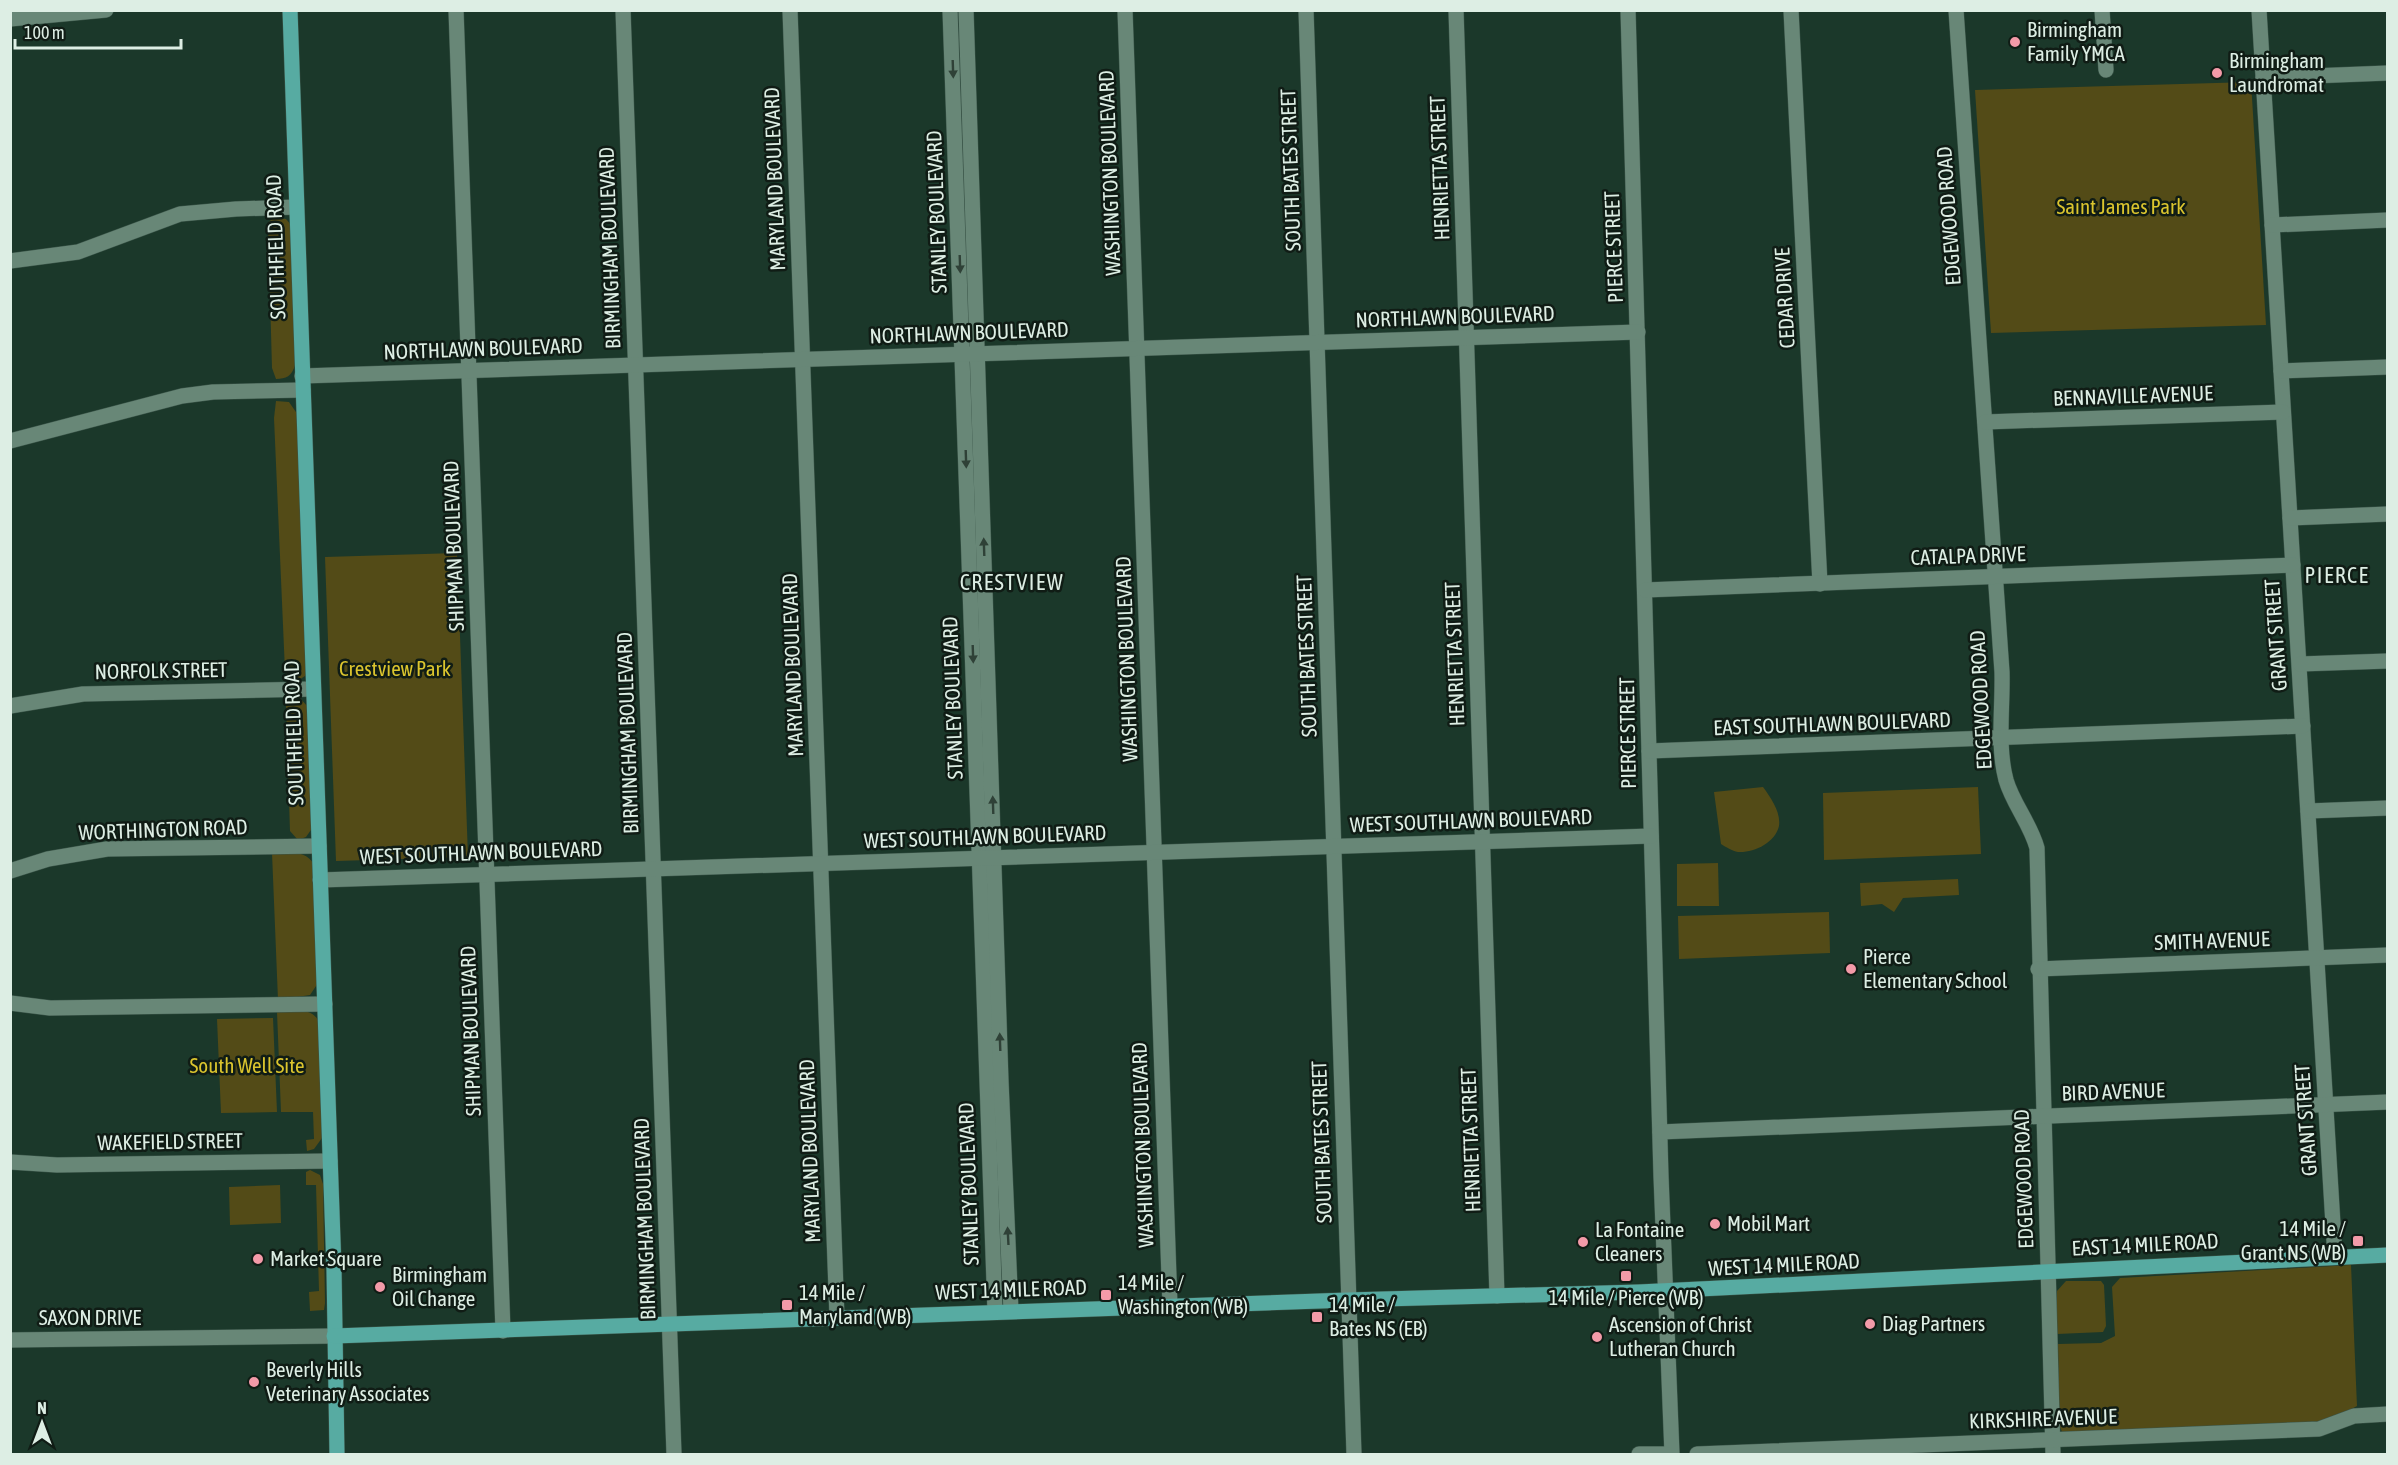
<svg xmlns="http://www.w3.org/2000/svg" width="2398" height="1465" font-family="'Asap Condensed',sans-serif">
  <style>
    .green { fill: #534b17 }
    .lines { fill: none; stroke-linecap: round; stroke-linejoin: round }
    .minor-casing { stroke: #3b5549; stroke-width: 16 }
    .major-casing { stroke: #3b5549; stroke-width: 16 }
    .minor { stroke: #688777; stroke-width: 15 }
    .major { stroke: #57aba2; stroke-width: 15 }
    .oneway { fill: #2f4137 }
    .poi-dot { fill: #f39aa8; stroke: #101c15; stroke-width: 2 }
    .labels { text-anchor: middle; stroke-width: 5; stroke-linejoin: round; paint-order: stroke }
    .poi-label { font-size: 21px; fill: #ddeee4; stroke: #101c15; text-anchor: start }
    .street-label { font-size: 21px; fill: #ddeee4; stroke: #101c15 }
    .park-label { font-size: 21px; fill: #dbc52e; stroke: #101c15 }
    .neighbourhood-label { font-size: 22px; letter-spacing: 1.5px; fill: #ddeee4; stroke: #101c15 }
  </style>
  <rect width="100%" height="100%" fill="#1b382a"/>
  <g class="green">
    <path d="M 2251,82 L 2266,325 L 1991,333 L 1975,90 Z"/>
    <path d="M 274,217 L 286,219 L 291,225 L 295,365 C 292,376 286,379 276,379 L 272,368 L 268,223 Z"/>
    <path d="M 276,401 L 289,402 L 298,415 L 307,669 L 305,676 L 294,683 L 290,681 L 285,671 L 274,418 Z"/>
    <path d="M 457,553 L 468,857 L 336,861 L 325,557 Z"/>
    <path d="M 290,696 L 298,696 L 308,707 L 313,827 L 306,837 L 298,840 L 290,831 L 286,704 Z"/>
    <path d="M 1763,787 C 1771,798 1781,812 1779,826 C 1775,843 1754,853 1738,852 C 1732,851 1726,847 1721,844 L 1714,792 Z"/>
    <path d="M 1978,787 L 1981,854 L 1824,860 L 1823,793 Z"/>
    <path d="M 272,853 C 287,853 306,849 314,865 L 318,983 L 310,995 L 278,1000 Z"/>
    <path d="M 1718,863 L 1719,906 L 1677,906 L 1677,864 Z"/>
    <path d="M 1958,879 L 1959,895 L 1903,898 L 1894,912 L 1882,904 L 1861,906 L 1860,883 Z"/>
    <path d="M 1829,912 L 1830,953 L 1679,959 L 1678,916 Z"/>
    <path d="M 277,1012 C 294,1011 313,1006 320,1024 L 322,1138 L 314,1149 L 307,1151 L 306,1140 L 314,1139 L 313,1112 L 281,1112 Z"/>
    <path d="M 273,1018 L 277,1112 L 221,1113 L 217,1019 Z"/>
    <path d="M 310,1170 L 320,1175 L 323,1184 L 325,1303 L 324,1310 L 310,1311 L 309,1292 L 319,1291 L 316,1185 L 306,1185 L 306,1172 Z"/>
    <path d="M 280,1185 L 281,1223 L 230,1225 L 229,1187 Z"/>
    <path d="M 2351,1265 L 2357,1406 L 2326,1423 L 2063,1434 L 2059,1425 L 2058,1344 L 2101,1343 L 2115,1336 L 2112,1287 L 2120,1278 Z"/>
    <path d="M 2066,1281 L 2101,1281 L 2104,1285 L 2106,1326 L 2103,1332 L 2057,1334 L 2057,1291 Z"/>
  </g>
  <g class="lines">
    <g class="minor-casing">
      <g id="minor">
        <path d="M 456,10 L 503,1331"/>
        <path d="M 623,10 L 674,1454"/>
        <path d="M 790,10 L 837,1318"/>
        <path d="M 950,10 L 995,1312"/>
        <path d="M 966,10 L 1001,1081 L 1011,1311"/>
        <path d="M 1125,10 L 1170,1306"/>
        <path d="M 1306,10 L 1354,1454"/>
        <path d="M 1456,10 L 1497,1296"/>
        <path d="M 1628,10 L 1661,1176 L 1672,1454"/>
        <path d="M 1791,10 L 1820,584"/>
        <path d="M 1956,10 L 2002,672 C 2003,707 1997,746 2006,780 C 2013,804 2030,823 2037,848 L 2053,1454"/>
        <path d="M 2102,10 L 2106,70"/>
        <path d="M 2259,10 L 2335,1257"/>
        <path d="M 10,19 L 106,10"/>
        <path d="M 2263,78 L 2388,73"/>
        <path d="M 2272,225 L 2388,220"/>
        <path d="M 10,261 L 78,252 L 180,214 L 236,209 L 296,207"/>
        <path d="M 2281,371 L 2388,367"/>
        <path d="M 302,376 L 1638,332"/>
        <path d="M 1985,422 L 2283,412"/>
        <path d="M 10,441 L 182,396 L 213,392 L 303,390"/>
        <path d="M 2290,518 L 2388,514"/>
        <path d="M 1645,590 L 2293,565"/>
        <path d="M 2300,664 L 2388,661"/>
        <path d="M 10,706 L 83,694 L 313,689"/>
        <path d="M 1649,751 L 2303,726"/>
        <path d="M 2308,811 L 2388,808"/>
        <path d="M 10,871 L 48,859 L 107,849 L 319,846"/>
        <path d="M 320,880 L 1651,836"/>
        <path d="M 2038,969 L 2388,955"/>
        <path d="M 10,1003 L 50,1008 L 325,1004"/>
        <path d="M 1660,1132 L 2388,1102"/>
        <path d="M 10,1162 L 57,1165 L 330,1161"/>
        <path d="M 10,1340 L 334,1336"/>
        <path d="M 1639,1454 L 1665,1454"/>
        <path d="M 1697,1454 L 2319,1429 L 2354,1416 L 2388,1414"/>
      </g>
    </g>
    <g class="major-casing">
      <g id="major">
        <path d="M 290,10 L 334,1269 L 337,1454"/>
        <path d="M 334,1336 L 1348,1300 L 1639,1292 L 2388,1255"/>
      </g>
    </g>
    <use href="#minor" class="minor"/>
    <use href="#major" class="major"/>
  </g>
  <defs><path id="oneway-solid" d="M-6-.8H1V-3.2L6.5 0L1 3.2V.8H-6Z" transform="scale(1.5)"/></defs>
  <g class="oneway">
    <use href="#oneway-solid" transform="translate(953 69) rotate(88)"/>
    <use href="#oneway-solid" transform="translate(960 264) rotate(88)"/>
    <use href="#oneway-solid" transform="translate(966 459) rotate(88)"/>
    <use href="#oneway-solid" transform="translate(984 547) rotate(-92)"/>
    <use href="#oneway-solid" transform="translate(973 654) rotate(88)"/>
    <use href="#oneway-solid" transform="translate(993 805) rotate(-92)"/>
    <use href="#oneway-solid" transform="translate(1000 1042) rotate(-92)"/>
    <use href="#oneway-solid" transform="translate(1008 1236) rotate(-93)"/>
  </g>
  <g class="poi-dot">
    <circle cx="2015" cy="42" r="6"/>
    <circle cx="2217" cy="73" r="6"/>
    <circle cx="1851" cy="969" r="6"/>
    <circle cx="1715" cy="1224" r="6"/>
    <rect x="2352" y="1235" width="12" height="12" rx="3"/>
    <circle cx="1583" cy="1242" r="6"/>
    <circle cx="258" cy="1259" r="6"/>
    <rect x="1620" y="1270" width="12" height="12" rx="3"/>
    <circle cx="380" cy="1287" r="6"/>
    <rect x="1100" y="1289" width="12" height="12" rx="3"/>
    <rect x="781" y="1299" width="12" height="12" rx="3"/>
    <rect x="1311" y="1311" width="12" height="12" rx="3"/>
    <circle cx="1870" cy="1324" r="6"/>
    <circle cx="1597" cy="1337" r="6"/>
    <circle cx="254" cy="1382" r="6"/>
  </g>
  <g class="labels">
    <g class="poi-label">
      <text x="2027" y="37">Birmingham<tspan x="2027" dy="24">Family YMCA</tspan></text>
      <text x="2229" y="68">Birmingham<tspan x="2229" dy="24">Laundromat</tspan></text>
      <text x="1863" y="964">Pierce<tspan x="1863" dy="24">Elementary School</tspan></text>
      <text x="1727" y="1231">Mobil Mart</text>
      <text x="2346" y="1236" text-anchor="end">14 Mile /<tspan x="2346" dy="24">Grant NS (WB)</tspan></text>
      <text x="1595" y="1237">La Fontaine<tspan x="1595" dy="24">Cleaners</tspan></text>
      <text x="270" y="1266">Market Square</text>
      <text x="392" y="1282">Birmingham<tspan x="392" dy="24">Oil Change</tspan></text>
      <text x="1118" y="1290">14 Mile /<tspan x="1118" dy="24">Washington (WB)</tspan></text>
      <text x="799" y="1300">14 Mile /<tspan x="799" dy="24">Maryland (WB)</tspan></text>
      <text x="1626" y="1305" text-anchor="middle">14 Mile / Pierce (WB)</text>
      <text x="1329" y="1312">14 Mile /<tspan x="1329" dy="24">Bates NS (EB)</tspan></text>
      <text x="1882" y="1331">Diag Partners</text>
      <text x="1609" y="1332">Ascension of Christ<tspan x="1609" dy="24">Lutheran Church</tspan></text>
      <text x="266" y="1377">Beverly Hills<tspan x="266" dy="24">Veterinary Associates</tspan></text>
    </g>
    <g class="street-label">
      <text transform="translate(1440 168) rotate(-92)" y="7">HENRIETTA STREET</text>
      <text transform="translate(1291 170) rotate(-92)" y="7">SOUTH BATES STREET</text>
      <text transform="translate(1110 173) rotate(-92)" y="7">WASHINGTON BOULEVARD</text>
      <text transform="translate(775 179) rotate(-92)" y="7">MARYLAND BOULEVARD</text>
      <text transform="translate(937 212) rotate(-92)" y="7">STANLEY BOULEVARD</text>
      <text transform="translate(1949 216) rotate(-94)" y="7">EDGEWOOD ROAD</text>
      <text transform="translate(276 247) rotate(-92)" y="7">SOUTHFIELD ROAD</text>
      <text transform="translate(1614 247) rotate(-92)" y="7">PIERCE STREET</text>
      <text transform="translate(610 248) rotate(-92)" y="7">BIRMINGHAM BOULEVARD</text>
      <text transform="translate(1785 298) rotate(-93)" y="7">CEDAR DRIVE</text>
      <text transform="translate(1455 317) rotate(-2)" y="7">NORTHLAWN BOULEVARD</text>
      <text transform="translate(969 333) rotate(-2)" y="7">NORTHLAWN BOULEVARD</text>
      <text transform="translate(483 349) rotate(-2)" y="7">NORTHLAWN BOULEVARD</text>
      <text transform="translate(2133 396) rotate(-2)" y="7">BENNAVILLE AVENUE</text>
      <text transform="translate(454 546) rotate(-92)" y="7">SHIPMAN BOULEVARD</text>
      <text transform="translate(1968 556) rotate(-2)" y="7">CATALPA DRIVE</text>
      <text transform="translate(2276 635) rotate(-94)" y="7">GRANT STREET</text>
      <text transform="translate(1455 654) rotate(-92)" y="7">HENRIETTA STREET</text>
      <text transform="translate(1307 656) rotate(-92)" y="7">SOUTH BATES STREET</text>
      <text transform="translate(1127 659) rotate(-92)" y="7">WASHINGTON BOULEVARD</text>
      <text transform="translate(793 665) rotate(-92)" y="7">MARYLAND BOULEVARD</text>
      <text transform="translate(161 671) rotate(-1)" y="7">NORFOLK STREET</text>
      <text transform="translate(953 698) rotate(-92)" y="7">STANLEY BOULEVARD</text>
      <text transform="translate(1981 700) rotate(-93)" y="7">EDGEWOOD ROAD</text>
      <text transform="translate(1832 724) rotate(-2)" y="7">EAST SOUTHLAWN BOULEVARD</text>
      <text transform="translate(294 733) rotate(-92)" y="7">SOUTHFIELD ROAD</text>
      <text transform="translate(628 733) rotate(-92)" y="7">BIRMINGHAM BOULEVARD</text>
      <text transform="translate(1628 733) rotate(-91)" y="7">PIERCE STREET</text>
      <text transform="translate(1471 821) rotate(-2)" y="7">WEST SOUTHLAWN BOULEVARD</text>
      <text transform="translate(163 830) rotate(-2)" y="7">WORTHINGTON ROAD</text>
      <text transform="translate(985 837) rotate(-2)" y="7">WEST SOUTHLAWN BOULEVARD</text>
      <text transform="translate(481 853) rotate(-2)" y="7">WEST SOUTHLAWN BOULEVARD</text>
      <text transform="translate(2212 941) rotate(-2)" y="7">SMITH AVENUE</text>
      <text transform="translate(471 1031) rotate(-92)" y="7">SHIPMAN BOULEVARD</text>
      <text transform="translate(2113 1092) rotate(-2)" y="7">BIRD AVENUE</text>
      <text transform="translate(2306 1120) rotate(-94)" y="7">GRANT STREET</text>
      <text transform="translate(1471 1140) rotate(-92)" y="7">HENRIETTA STREET</text>
      <text transform="translate(170 1142) rotate(-1)" y="7">WAKEFIELD STREET</text>
      <text transform="translate(1322 1142) rotate(-92)" y="7">SOUTH BATES STREET</text>
      <text transform="translate(1143 1145) rotate(-92)" y="7">WASHINGTON BOULEVARD</text>
      <text transform="translate(810 1151) rotate(-92)" y="7">MARYLAND BOULEVARD</text>
      <text transform="translate(2024 1179) rotate(-92)" y="7">EDGEWOOD ROAD</text>
      <text transform="translate(969 1184) rotate(-92)" y="7">STANLEY BOULEVARD</text>
      <text transform="translate(645 1219) rotate(-92)" y="7">BIRMINGHAM BOULEVARD</text>
      <text transform="translate(2145 1245) rotate(-3)" y="7">EAST 14 MILE ROAD</text>
      <text transform="translate(1784 1265) rotate(-3)" y="7">WEST 14 MILE ROAD</text>
      <text transform="translate(1011 1290) rotate(-2)" y="7">WEST 14 MILE ROAD</text>
      <text x="90" y="1325">SAXON DRIVE</text>
      <text transform="translate(2043 1419) rotate(-2)" y="7">KIRKSHIRE AVENUE</text>
    </g>
    <g class="park-label">
      <text x="2121" y="214">Saint James Park</text>
      <text x="395" y="676">Crestview Park</text>
      <text x="247" y="1073">South Well Site</text>
    </g>
    <g class="neighbourhood-label">
      <text x="2337" y="583">PIERCE</text>
      <text x="1012" y="590">CRESTVIEW</text>
    </g>
  </g>
  <rect width="2398" height="1465" fill="none" stroke="#ddeee4" stroke-width="24"/>
  <g transform="translate(42 1423)" stroke="#101c15" stroke-width="4.5" paint-order="stroke">
  <path d="M0-4.5L10 22L0 15L-10 22Z" fill="#ddeee4"/>
  <text y="-9" font-size="16" font-weight="bold" text-anchor="middle" fill="#ddeee4">N</text>
  </g>
  <path d="M15 39v9h166v-9" fill="none" stroke="#ddeee4" stroke-width="3"/>
  <text x="24" y="39" font-size="18" fill="#ddeee4" stroke="#101c15" stroke-width="4.5" paint-order="stroke">100 m</text>
</svg>
